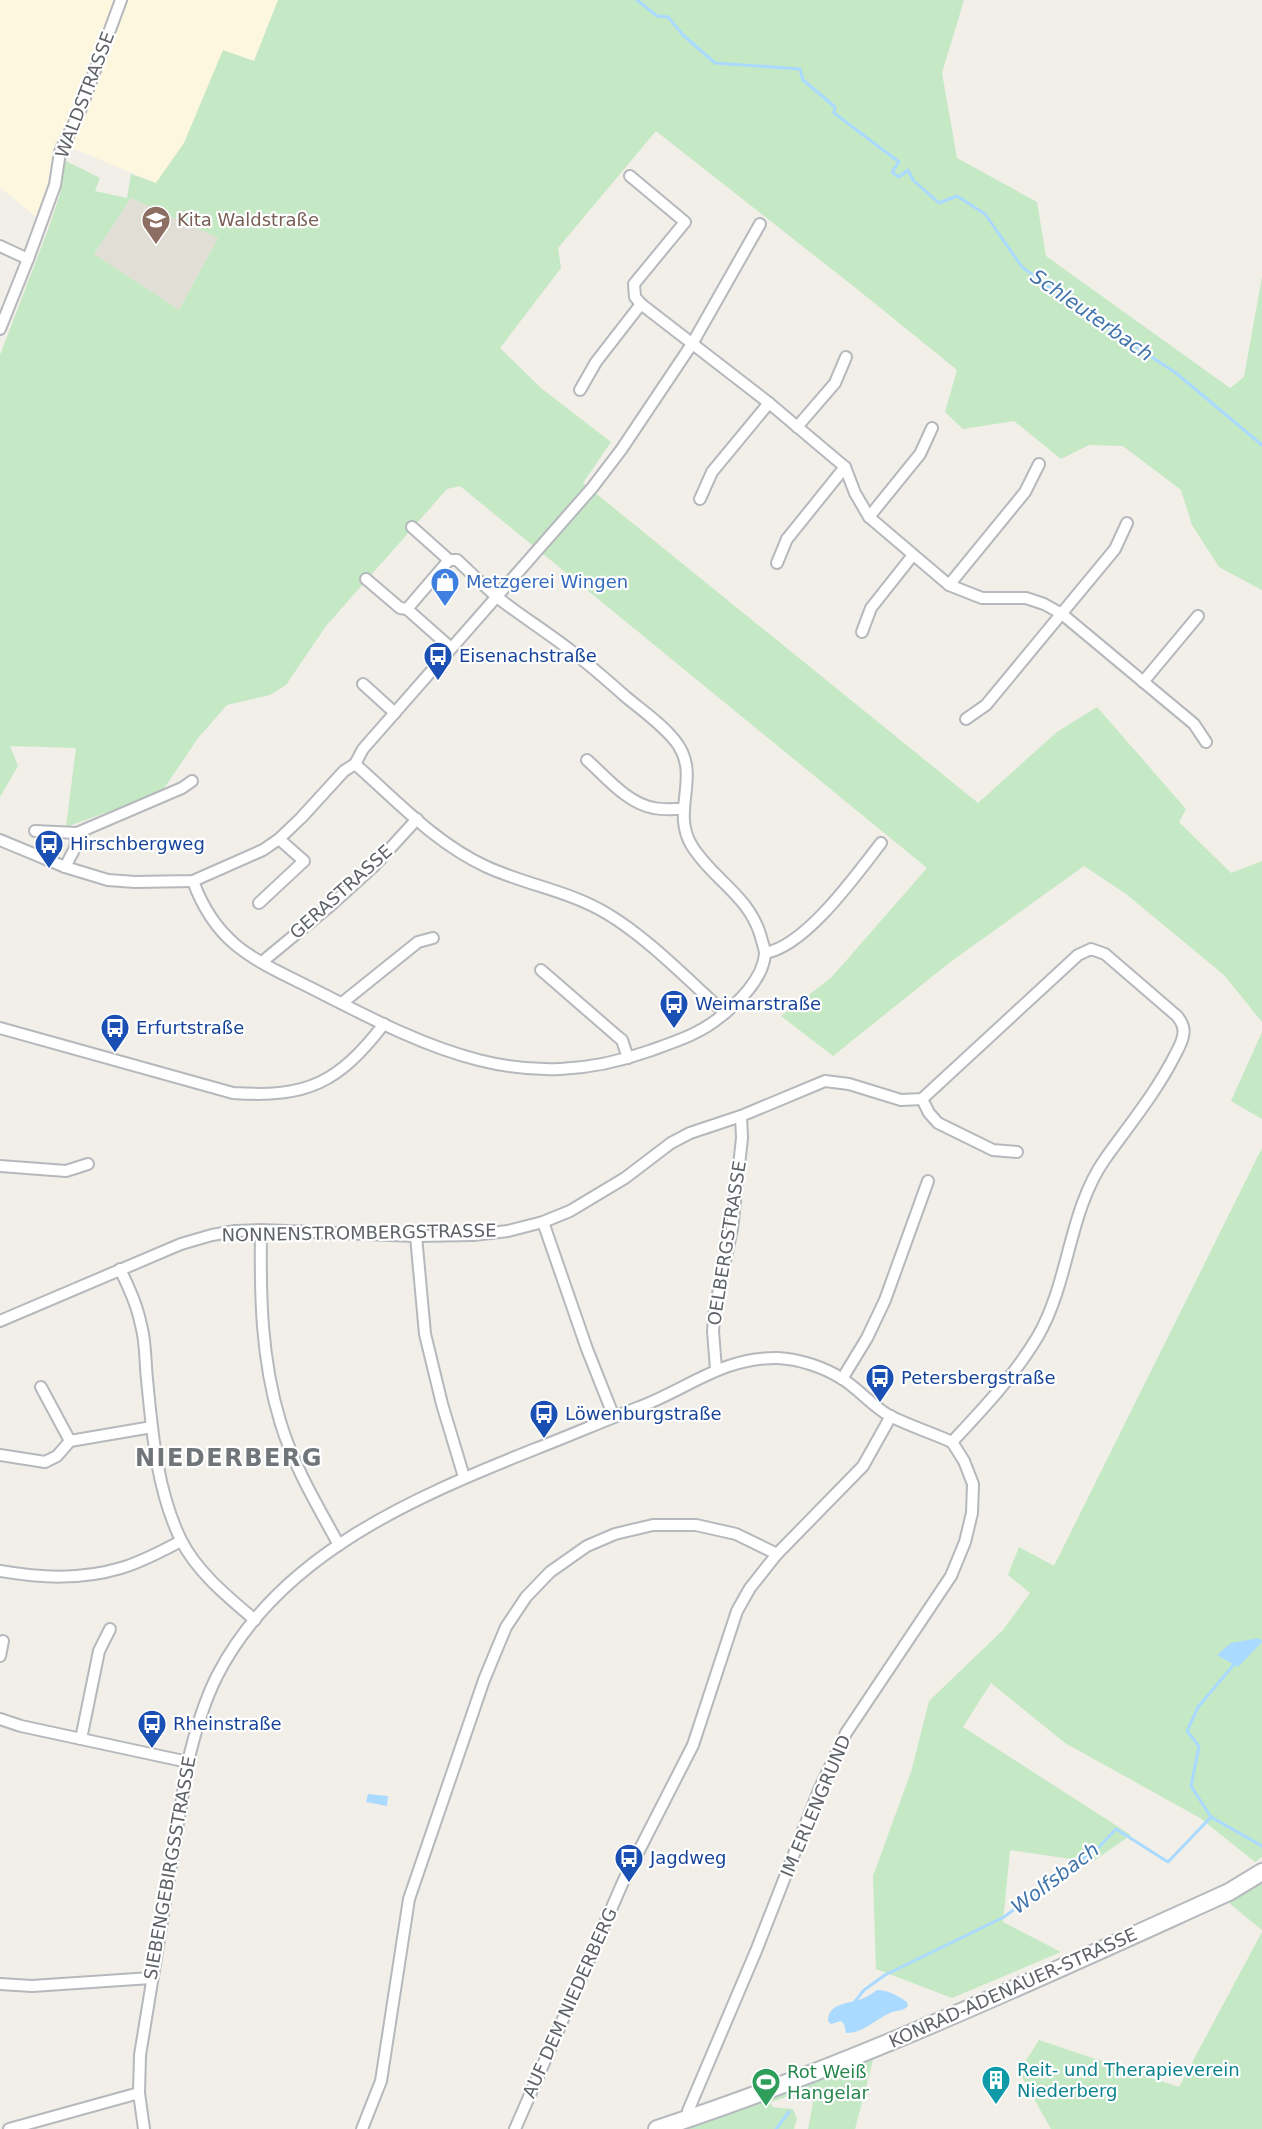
<svg xmlns="http://www.w3.org/2000/svg" width="1262" height="2129" font-family="'DejaVu Sans',sans-serif">
  <style>
    .commercial { fill: #fef7e0 }
    .education { fill: #e1ded6 }
    .green { fill: #c5e8c5; fill-rule: evenodd }
    .water { fill: #aadaff }
    .lines { fill: none; stroke-linecap: round; stroke-linejoin: round }
    .stream { stroke: #aadaff; stroke-width: 3 }
    .street-casing { stroke: #b5b8bc; stroke-width: 14 }
    .secondary-casing { stroke: #b6babf; stroke-width: 20 }
    .street { stroke: #fff; stroke-width: 10 }
    .secondary { stroke: #fff; stroke-width: 16 }
    .labels { text-anchor: middle; stroke-width: 4.5; stroke-linejoin: round; paint-order: stroke }
    .street-label { font-size: 18px; fill: #5f6368; stroke: #fff }
    .education-label { font-size: 18px; fill: #785e54; stroke: #fff; text-anchor: start }
    .shop-label { font-size: 18px; fill: #366cbe; stroke: #fff; text-anchor: start }
    .transit-label { font-size: 18px; fill: #164399; stroke: #fff; text-anchor: start }
    .culture-label { font-size: 18px; fill: #0d838f; stroke: #fff; text-anchor: start }
    .leisure-label { font-size: 18px; fill: #27864d; stroke: #fff; text-anchor: start }
    .water-label { font-size: 20px; font-style: italic; fill: #4174aa; stroke: #fff }
    .district-label { font-size: 24px; font-weight: bold; letter-spacing: 1.5px; fill: #70757a; stroke: #fff }
  </style>
  <rect width="100%" height="100%" fill="#f1efe8"/>
  <path class="commercial" d="M 0,0 L 278,0 L 254,61 L 223,51 L 184,143 L 156,183 L 55,141 L 43,208 L 38,219 L 0,187 Z"/>
  <path class="education" d="M 131,198 L 218,238 L 179,310 L 94,254 Z"/>
  <g class="green">
    <path d="M 278,0 L 964,0 L 942,73 L 957,158 L 1037,202 L 1046,256 L 1230,388 L 1244,377 L 1262,277 L 1262,590 L 1219,567 L 1192,525 L 1181,490 L 1123,446 L 1089,445 L 1061,459 L 1014,421 L 963,429 L 945,412 L 957,370 L 862,293 L 656,131 L 558,248 L 561,268 L 500,348 L 541,388 L 611,442 L 583,483 L 978,803 L 1057,732 L 1097,707 L 1186,809 L 1179,822 L 1231,873 L 1262,861 L 1262,1022 L 1224,975 L 1126,894 L 1084,866 L 949,963 L 833,1056 L 781,1016 L 831,978 L 927,868 L 460,486 L 447,489 L 326,626 L 286,685 L 270,695 L 227,705 L 198,738 L 161,793 L 66,827 L 76,748 L 10,746 L 18,766 L 0,797 L 0,355 L 49,227 L 60,194 L 64,160 L 100,178 L 95,191 L 127,198 L 131,174 L 156,183 L 184,143 L 223,50 L 254,61 ZM 131,198 L 218,238 L 179,310 L 94,254 Z"/>
    <path d="M 1262,1032 L 1262,1119 L 1231,1101 Z"/>
    <path d="M 1262,1148 L 1262,1857 L 1255,1862 L 1200,1818 L 1065,1743 L 991,1683 L 963,1727 L 1131,1835 L 1092,1862 L 1010,1850 L 1003,1922 L 1061,1952 L 952,1998 L 876,1969 L 873,1876 L 911,1772 L 929,1701 L 1003,1630 L 1030,1593 L 1008,1575 L 1019,1547 L 1054,1566 Z"/>
    <path d="M 1262,1883 L 1262,1930 L 1229,1903 Z"/>
    <path d="M 1262,1932 L 1262,2129 L 1051,2129 L 1019,2072 L 1039,2040 L 1179,2087 Z"/>
    <path d="M 874,2056 L 855,2129 L 808,2129 L 813,2103 C 803,2088 785,2098 771,2102 L 772,2107 L 793,2109 L 797,2119 L 794,2129 L 687,2129 Z"/>
  </g>
  <g class="water">
    <path d="M 1259,1638 L 1262,1642 L 1238,1667 L 1217,1655 L 1231,1643 Z"/>
    <path d="M 368,1794 L 388,1796 L 387,1806 L 366,1802 Z"/>
    <path d="M 877,1990 C 888,1990 898,1996 907,2002 L 908,2006 C 902,2012 896,2010 890,2013 C 874,2020 864,2033 846,2033 L 844,2024 L 841,2021 L 831,2024 L 828,2021 C 828,2002 850,2004 864,1998 C 868,1996 873,1993 877,1990 Z"/>
  </g>
  <g class="lines">
    <g class="stream">
      <path d="M 637,0 L 657,16 L 668,17 L 683,35 L 715,63 L 800,69 L 803,80 L 835,107 L 834,113 L 899,162 L 892,172 L 899,177 L 908,170 L 913,180 L 939,203 L 957,196 L 985,214 L 1022,267 L 1083,312 L 1176,373 L 1262,445"/>
      <path d="M 1211,1817 L 1191,1786 L 1199,1746 L 1187,1731 L 1198,1707 L 1236,1662"/>
      <path d="M 853,2004 L 864,1990 L 885,1975 L 1004,1917 L 1099,1847 L 1116,1829 L 1168,1862 L 1211,1817 L 1262,1846"/>
      <path d="M 776,2129 L 789,2112"/>
    </g>
    <g class="street-casing">
      <g id="street">
        <path d="M 630,176 L 685,222 L 634,284 L 635,297 L 641,304 L 769,403 L 845,467 L 855,493 L 869,517 L 949,585 L 982,598 L 1026,598 L 1044,604 L 1062,614 L 1194,724 L 1206,742"/>
        <path d="M 0,246 L 28,259"/>
        <path d="M 0,329 L 28,259 L 55,185 L 60,152 L 80,111 L 121,0"/>
        <path d="M 580,390 L 596,362 L 641,304"/>
        <path d="M 797,427 L 835,383 L 846,357"/>
        <path d="M 700,499 L 712,472 L 769,403"/>
        <path d="M 869,517 L 920,454 L 932,428"/>
        <path d="M 777,563 L 787,539 L 845,467"/>
        <path d="M 366,579 L 400,608 L 407,609 L 451,648"/>
        <path d="M 949,585 L 1025,492 L 1039,464"/>
        <path d="M 407,609 L 449,560"/>
        <path d="M 862,632 L 871,608 L 913,555"/>
        <path d="M 1143,682 L 1198,616"/>
        <path d="M 363,684 L 395,713"/>
        <path d="M 966,719 L 986,705 L 1115,549 L 1127,523"/>
        <path d="M 587,760 C 606,777 628,804 654,808 C 663,810 674,809 683,809"/>
        <path d="M 355,764 C 396,800 436,844 487,867 C 527,885 569,891 606,913 C 647,937 689,981 725,1013"/>
        <path d="M 35,831 L 77,833"/>
        <path d="M 0,840 L 65,867 L 108,880 L 135,882 L 193,881 L 263,850 L 279,839 L 301,818 L 344,771 L 355,764 L 363,749 L 592,488 L 621,450 L 692,344 L 760,224"/>
        <path d="M 65,867 L 75,848 L 77,833 L 182,788 L 192,781"/>
        <path d="M 193,881 C 218,950 261,962 321,993 C 432,1050 523,1096 649,1051 C 674,1042 700,1034 720,1017 C 738,1003 763,979 765,954 C 765,949 762,942 761,937 C 749,895 713,880 692,846 C 670,811 702,776 676,742 C 663,725 643,711 626,697 C 608,681 590,665 570,650 C 547,632 521,616 497,597 C 483,585 470,572 457,560 L 449,560 L 412,527"/>
        <path d="M 259,903 L 304,861 L 279,839"/>
        <path d="M 765,953 C 806,946 856,875 881,843"/>
        <path d="M 262,962 L 331,905 L 375,865 L 417,819"/>
        <path d="M 541,970 L 617,1036 L 622,1040 L 628,1058"/>
        <path d="M 342,1003 L 418,942 L 433,938"/>
        <path d="M 0,1028 L 233,1093 C 308,1098 338,1083 384,1024"/>
        <path d="M 922,1099 L 929,1113 L 938,1123 L 993,1150 L 1017,1152"/>
        <path d="M 0,1166 L 66,1171 L 88,1164"/>
        <path d="M 543,1222 L 587,1349 L 614,1417"/>
        <path d="M 261,1230 C 260,1295 261,1358 280,1421 C 293,1465 317,1505 339,1545"/>
        <path d="M 416,1236 L 425,1334 L 442,1404 L 464,1477"/>
        <path d="M 120,1269 C 129,1288 137,1305 141,1325 C 146,1342 145,1362 147,1379 C 152,1432 157,1491 181,1540 C 197,1572 228,1597 255,1620"/>
        <path d="M 0,1321 L 181,1244 L 212,1235 L 235,1231 L 261,1230 L 416,1236 L 473,1235 L 508,1231 L 543,1222 L 570,1211 L 625,1178 L 671,1143 L 690,1133 L 741,1116 L 825,1081 L 849,1084 L 901,1100 L 922,1099 L 1078,955 L 1091,949 L 1105,954 L 1177,1016 C 1182,1022 1185,1028 1183,1036 C 1182,1043 1177,1051 1174,1057 C 1155,1094 1129,1125 1105,1159 C 1068,1212 1070,1280 1038,1336 C 1015,1375 983,1409 952,1442"/>
        <path d="M 716,1369 L 713,1331 L 715,1308 L 732,1229 L 742,1138 L 741,1116"/>
        <path d="M 842,1379 L 867,1338 L 885,1300 L 928,1181"/>
        <path d="M 41,1387 L 70,1441"/>
        <path d="M 0,1455 L 45,1462 L 57,1456 L 70,1441 L 152,1427"/>
        <path d="M 0,1571 C 41,1578 81,1580 121,1568 C 142,1562 162,1551 181,1541"/>
        <path d="M 0,1656 L 3,1641"/>
        <path d="M 0,1719 L 21,1726 L 188,1762"/>
        <path d="M 81,1739 L 99,1651 L 110,1629"/>
        <path d="M 0,1984 L 32,1986 L 151,1978"/>
        <path d="M 689,2119 L 688,2111 L 756,1951 L 819,1790 L 846,1733 L 951,1576 L 965,1542 L 972,1513 L 973,1484 L 964,1461 L 952,1442"/>
        <path d="M 9,2129 L 139,2093"/>
        <path d="M 144,2129 L 139,2093 L 140,2055 L 188,1762 C 195,1732 203,1704 217,1676 C 279,1554 415,1497 535,1449 C 569,1436 603,1421 637,1408 C 688,1389 722,1357 778,1358 C 799,1359 823,1367 841,1378 C 859,1389 872,1406 890,1416 C 910,1426 932,1433 952,1442"/>
        <path d="M 362,2129 L 381,2081 L 409,1899 L 484,1680 L 506,1627 L 526,1597 L 550,1572 L 587,1546 L 615,1534 L 653,1525 L 696,1525 L 736,1534 L 777,1554"/>
        <path d="M 515,2129 L 623,1882 L 693,1745 L 737,1611 L 750,1588 L 777,1554 L 863,1466 L 891,1416"/>
      </g>
    </g>
    <g class="secondary-casing">
      <path id="secondary" d="M 657,2129 C 853,2065 1041,1977 1229,1892 L 1262,1872"/>
    </g>
    <use href="#street" class="street"/>
    <use href="#secondary" class="secondary"/>
  </g>
  <defs>
    <g id="school-pin" transform="scale(1.5)"><path d="M0 17L-7.5 6A9.5 9.5 0 1 1 7.5 6Z" fill="#8d6e63" stroke="#fff"/><path d="M0-5L7-2L0 1L-7-2ZM-4 1L0 2.5L4 1V4Q0 6-4 4Z" fill="#fff"/></g>
    <g id="shop-pin" transform="scale(1.5)"><path d="M0 17L-7.5 6A9.5 9.5 0 1 1 7.5 6Z" fill="#3f7fe0" stroke="#fff"/><path d="M-5-2.5h2.3a2.7 3.5 0 0 1 5.4 0H5L5.5 6h-11ZM-1.5-2.5h3a1.5 2.3 0 0 0-3 0Z" fill="#fff"/></g>
    <g id="bus-pin" transform="scale(1.5)"><path d="M0 17L-7.5 6A9.5 9.5 0 1 1 7.5 6Z" fill="#1a4fb4" stroke="#fff"/><path d="M-5-6H5V4H4V6H2V4H-2V6H-4V4H-5ZM-3.5-4V0h7V-4ZM-3.5 1.2v1.5H-2V1.2ZM2 1.2v1.5H3.5V1.2Z" fill="#fff"/></g>
    <g id="building-pin" transform="scale(1.5)"><path d="M0 17L-7.5 6A9.5 9.5 0 1 1 7.5 6Z" fill="#0f9aa8" stroke="#fff"/><path d="M-4-6H4V6H1V3H-1V6H-4ZM-2.5-4.3h1.7v1.8h-1.7ZM.8-4.3h1.7v1.8H.8ZM-2.5-1h1.7V.8h-1.7ZM.8-1h1.7V.8H.8Z" fill="#fff"/></g>
    <g id="stadium-pin" transform="scale(1.5)"><path d="M0 17L-7.5 6A9.5 9.5 0 1 1 7.5 6Z" fill="#2e9e5b" stroke="#fff"/><path d="M0-5a6.5 5 0 1 0 0 10a6.5 5 0 1 0 0-10ZM-3.5-1.8h7v3.6h-7Z" fill="#fff"/></g>
  </defs>
  <g fill-rule="evenodd">
    <use href="#school-pin" x="156" y="220"/>
    <use href="#shop-pin" x="445" y="582"/>
    <use href="#bus-pin" x="438" y="656"/>
    <use href="#bus-pin" x="49" y="844"/>
    <use href="#bus-pin" x="674" y="1004"/>
    <use href="#bus-pin" x="115" y="1028"/>
    <use href="#bus-pin" x="880" y="1378"/>
    <use href="#bus-pin" x="544" y="1414"/>
    <use href="#bus-pin" x="152" y="1724"/>
    <use href="#bus-pin" x="629" y="1858"/>
    <use href="#building-pin" x="996" y="2080"/>
    <use href="#stadium-pin" x="766" y="2082"/>
  </g>
  <g class="labels">
    <g class="street-label">
      <text transform="translate(85 95) rotate(-69)" y="6">WALDSTRASSE</text>
      <text transform="translate(341 892) rotate(-42)" y="6">GERASTRASSE</text>
      <text transform="translate(359 1233) rotate(-1)" y="6">NONNENSTROMBERGSTRASSE</text>
      <text transform="translate(727 1243) rotate(-81)" y="6">OELBERGSTRASSE</text>
      <text transform="translate(816 1806) rotate(-67)" y="6">IM ERLENGRUND</text>
      <text transform="translate(170 1868) rotate(-80)" y="6">SIEBENGEBIRGSSTRASSE</text>
      <text transform="translate(1013 1988) rotate(-24)" y="6">KONRAD-ADENAUER-STRASSE</text>
      <text transform="translate(570 2003) rotate(-66)" y="6">AUF DEM NIEDERBERG</text>
    </g>
    <g class="education-label">
      <text x="177" y="226">Kita Waldstraße</text>
    </g>
    <g class="shop-label">
      <text x="466" y="588">Metzgerei Wingen</text>
    </g>
    <g class="transit-label">
      <text x="459" y="662">Eisenachstraße</text>
      <text x="70" y="850">Hirschbergweg</text>
      <text x="695" y="1010">Weimarstraße</text>
      <text x="136" y="1034">Erfurtstraße</text>
      <text x="901" y="1384">Petersbergstraße</text>
      <text x="565" y="1420">Löwenburgstraße</text>
      <text x="173" y="1730">Rheinstraße</text>
      <text x="650" y="1864">Jagdweg</text>
    </g>
    <g class="culture-label">
      <text x="1017" y="2076">Reit- und Therapieverein<tspan x="1017" dy="21">Niederberg</tspan></text>
    </g>
    <g class="leisure-label">
      <text x="787" y="2078">Rot Weiß<tspan x="787" dy="21">Hangelar</tspan></text>
    </g>
    <g class="water-label">
      <text transform="translate(1092 315) rotate(35)" y="7">Schleuterbach</text>
      <text transform="translate(1055 1878) rotate(-37)" y="7">Wolfsbach</text>
    </g>
    <g class="district-label">
      <text x="229" y="1466">NIEDERBERG</text>
    </g>
  </g>
</svg>
